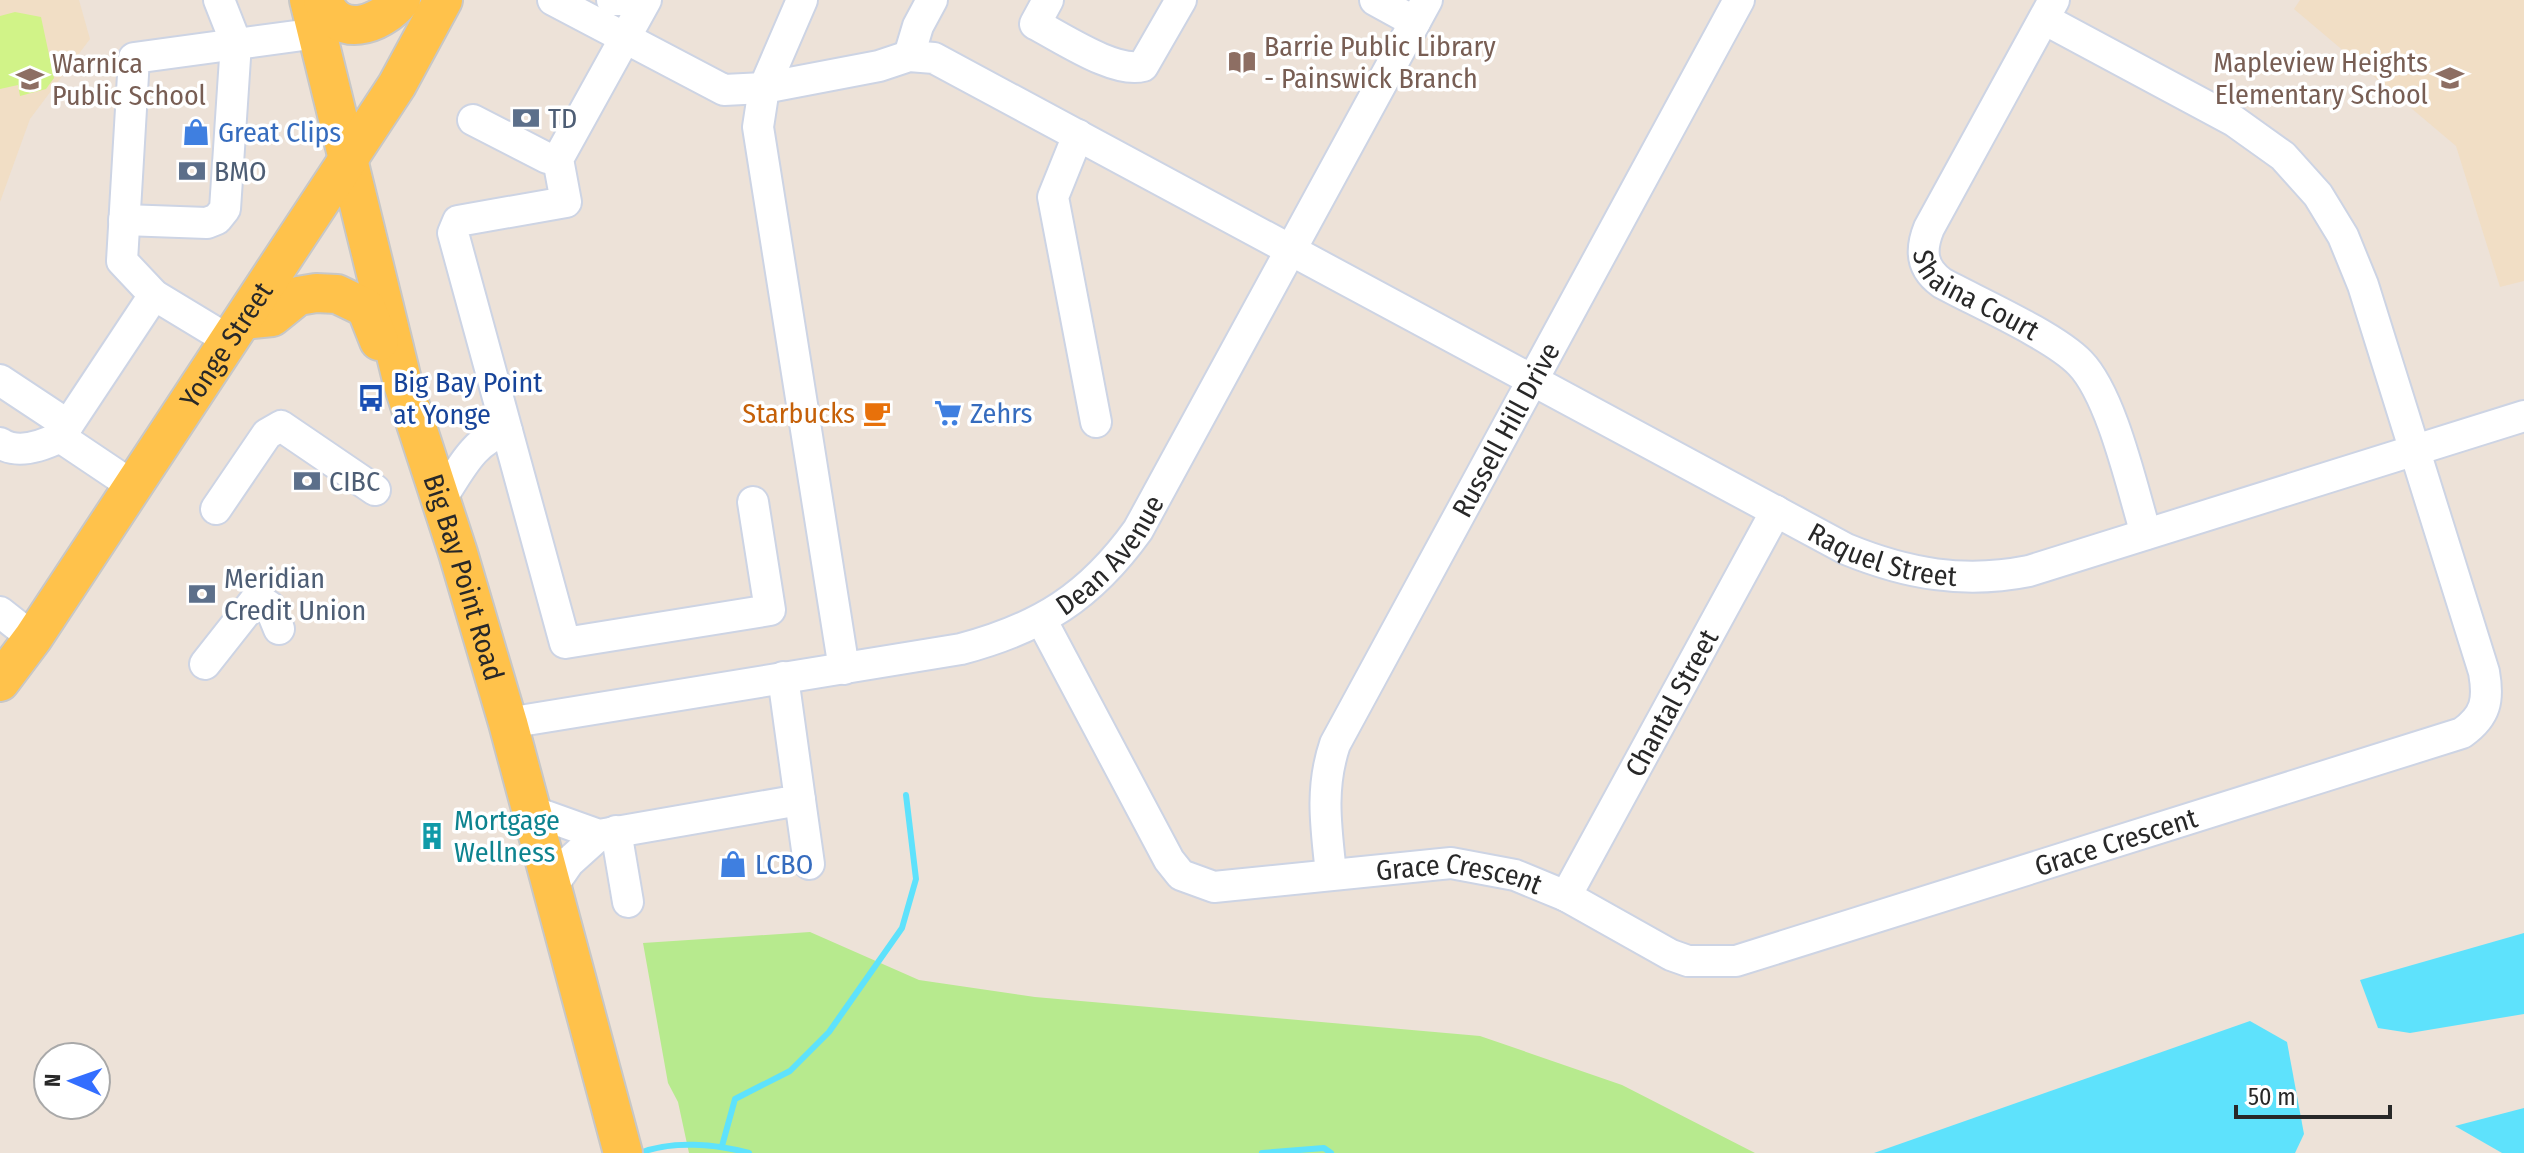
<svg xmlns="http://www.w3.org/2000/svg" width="2524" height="1153" font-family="'Fira Sans Condensed',sans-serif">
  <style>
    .education { fill: #f1dec5 }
    .green { fill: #b7ea8e }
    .pitch { fill: #d1f388 }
    .water { fill: #5ee2fc }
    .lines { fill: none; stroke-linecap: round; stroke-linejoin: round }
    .stream { stroke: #5ee2fc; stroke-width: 6 }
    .minor-casing { stroke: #cdd4e4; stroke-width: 34 }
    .major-casing { stroke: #c7c7c7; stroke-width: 42 }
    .minor { stroke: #fff; stroke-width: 30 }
    .major { stroke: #ffc24b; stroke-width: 38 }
    .labels { text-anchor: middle; stroke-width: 7; stroke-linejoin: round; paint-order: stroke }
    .education-label { font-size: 28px; fill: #785e54; stroke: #fff; text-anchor: start }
    .service-label { font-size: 28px; fill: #4e5e75; stroke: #fff; text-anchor: start }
    .shop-label { font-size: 28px; fill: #366cbe; stroke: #fff; text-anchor: start }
    .street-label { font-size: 28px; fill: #282828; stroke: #fff }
    .transit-label { font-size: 28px; fill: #164399; stroke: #fff; text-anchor: start }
    .food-label { font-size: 28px; fill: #c56008; stroke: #fff; text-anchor: end }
    .culture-label { font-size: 28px; fill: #0d838f; stroke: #fff; text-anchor: start }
  </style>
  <rect width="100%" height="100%" fill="#ede2d8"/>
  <g class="education">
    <path d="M 0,0 L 79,0 L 90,39 L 30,119 L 0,202 Z"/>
    <path d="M 2300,0 L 2524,0 L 2524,281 L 2500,287 L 2456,146 L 2294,9 Z"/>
  </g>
  <path class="green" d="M 810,932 L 919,980 L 1035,997 L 1480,1036 L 1622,1085 L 1755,1153 L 689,1153 L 678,1102 L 668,1083 L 643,943 Z"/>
  <path class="pitch" d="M 15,12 L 41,17 L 54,78 L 46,89 L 20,96 L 18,85 L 0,89 L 0,16 Z"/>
  <g class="water">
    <path d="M 2524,933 L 2524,1014 L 2410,1033 L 2378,1028 L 2360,980 Z"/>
    <path d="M 2250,1021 L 2287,1042 L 2304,1134 L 2295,1153 L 1874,1153 Z"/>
    <path d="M 2524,1108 L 2524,1153 L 2502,1153 L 2455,1126 Z"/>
  </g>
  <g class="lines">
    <g class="stream">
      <path d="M 722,1146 L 735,1099 L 790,1071 L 829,1032 L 902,928 L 916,879 L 906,795"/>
      <path d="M 640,1153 C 672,1140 716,1144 749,1153"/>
      <path d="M 1262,1153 L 1324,1148 L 1331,1153"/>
    </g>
    <g class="minor-casing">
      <g id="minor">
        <path id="s1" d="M 553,0 L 724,90 L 764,88 L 879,66 L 909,56 L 934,58 L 1846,549 C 1907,574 1964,584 2029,571 L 2524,416"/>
        <path d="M 612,0 L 625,0"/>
        <path d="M 646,0 L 558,159 L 566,202 L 458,221 L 453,233 L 565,643 L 770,610 L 753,502"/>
        <path d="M 802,0 L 764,88 L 758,127 L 844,669"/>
        <path d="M 1048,0 L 1035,24 C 1061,37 1115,74 1143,66 L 1181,0"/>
        <path d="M 1375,0 L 1415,22"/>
        <path id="s2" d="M 2054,0 L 1929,228 C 1920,250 1921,268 1942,283 C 1977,302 2054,336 2080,363 C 2112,396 2132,488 2146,534"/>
        <path d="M 909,56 L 918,26 L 932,0"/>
        <path d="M 473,120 L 547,158 L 558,159"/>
        <path d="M 1078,135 L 1053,197 L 1096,422"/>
        <path d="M 124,220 L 207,223 L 217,219 L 225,209 L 236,43 L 219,0"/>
        <path d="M 230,341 L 154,295 L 122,261 L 134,58 L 318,33"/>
        <path d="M 0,380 L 68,425"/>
        <path d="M 0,443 C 18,455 42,446 60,437"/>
        <path d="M 133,486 L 60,437 L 154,295"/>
        <path d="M 441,499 C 459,472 474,438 507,431"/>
        <path d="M 216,509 L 267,434 L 281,426 L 375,490"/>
        <path d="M 0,612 L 33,638"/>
        <path id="s3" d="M 1042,621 L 1169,860 L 1181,875 L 1214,887 L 1451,863 L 1515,875 L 1566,896 L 1671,955 L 1688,961 L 1736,961 L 2462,733 C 2486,716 2489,700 2484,672 L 2363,285 L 2343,236 L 2318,195 L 2283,156 L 2234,121 L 2044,19"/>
        <path d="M 205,664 L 257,598 L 270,607 L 279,629"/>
        <path id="s4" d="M 508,723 L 961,649 C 1040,628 1090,597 1138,530 L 1427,0"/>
        <path d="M 800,800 L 809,864"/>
        <path d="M 532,811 L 599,835 L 800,800 L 783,677"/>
        <path d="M 616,831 L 628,902"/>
        <path id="s5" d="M 1331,873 C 1326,827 1320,788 1335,744 L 1739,0"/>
        <path d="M 551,888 L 569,862 L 599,835"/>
        <path id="s6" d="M 1566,896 L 1776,511"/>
      </g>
    </g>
    <g class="major-casing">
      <g id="major">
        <path id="s7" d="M 309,0 L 403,384 L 458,553 L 508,723 L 623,1153"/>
        <path d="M 323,0 C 337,40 380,26 401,0"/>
        <path d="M 244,320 L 272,317 L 298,296 L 316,293 L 337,294 L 366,308 L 379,341"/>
        <path id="s8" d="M 0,682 L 33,638 L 397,85 L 443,0"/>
      </g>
    </g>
    <use href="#minor" class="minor"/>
    <use href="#major" class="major"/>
  </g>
  <defs>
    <g id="library-bare" transform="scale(2.16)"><path d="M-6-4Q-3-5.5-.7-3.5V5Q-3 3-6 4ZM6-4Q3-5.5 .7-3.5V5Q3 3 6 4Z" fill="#8d6e63" stroke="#fff" stroke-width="2.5" paint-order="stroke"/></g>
    <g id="school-bare" transform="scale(2.16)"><path d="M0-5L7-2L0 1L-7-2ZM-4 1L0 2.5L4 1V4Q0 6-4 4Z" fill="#8d6e63" stroke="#fff" stroke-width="2.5" paint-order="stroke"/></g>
    <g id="bank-bare" transform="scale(2.16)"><path d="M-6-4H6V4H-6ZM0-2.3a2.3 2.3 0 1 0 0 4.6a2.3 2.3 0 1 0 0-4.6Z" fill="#5c6f8a" stroke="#fff" stroke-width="2.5" paint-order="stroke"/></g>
    <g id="shop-bare" transform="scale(2.16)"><path d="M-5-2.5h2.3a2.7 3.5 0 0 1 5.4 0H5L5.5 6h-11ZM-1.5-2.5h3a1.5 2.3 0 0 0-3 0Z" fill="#3f7fe0" stroke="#fff" stroke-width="2.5" paint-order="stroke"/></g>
    <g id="bus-bare" transform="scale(2.16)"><path d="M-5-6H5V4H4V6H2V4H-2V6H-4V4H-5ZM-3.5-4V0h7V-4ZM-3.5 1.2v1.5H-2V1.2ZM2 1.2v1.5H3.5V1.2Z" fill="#1a4fb4" stroke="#fff" stroke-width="2.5" paint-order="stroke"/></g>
    <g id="cafe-bare" transform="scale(2.16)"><path d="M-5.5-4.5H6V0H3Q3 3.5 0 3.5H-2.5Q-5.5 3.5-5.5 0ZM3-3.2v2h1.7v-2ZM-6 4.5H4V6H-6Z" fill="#e8710a" stroke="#fff" stroke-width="2.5" paint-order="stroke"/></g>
    <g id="supermarket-bare" transform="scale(2.16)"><path d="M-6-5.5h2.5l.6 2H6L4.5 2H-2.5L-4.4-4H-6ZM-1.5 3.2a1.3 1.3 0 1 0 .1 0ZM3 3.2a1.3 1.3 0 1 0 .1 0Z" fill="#3f7fe0" stroke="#fff" stroke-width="2.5" paint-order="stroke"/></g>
    <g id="building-bare" transform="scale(2.16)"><path d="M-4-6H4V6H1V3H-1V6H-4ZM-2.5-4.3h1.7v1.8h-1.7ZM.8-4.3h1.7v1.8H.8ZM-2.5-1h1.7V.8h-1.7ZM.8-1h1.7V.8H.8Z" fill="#0f9aa8" stroke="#fff" stroke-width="2.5" paint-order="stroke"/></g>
  </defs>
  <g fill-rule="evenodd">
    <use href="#library-bare" x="1242" y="62"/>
    <use href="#school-bare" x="2450" y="78"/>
    <use href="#school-bare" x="30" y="79"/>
    <use href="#bank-bare" x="526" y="118"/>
    <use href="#shop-bare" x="196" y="132"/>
    <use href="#bank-bare" x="192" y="171"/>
    <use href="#bus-bare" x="371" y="398"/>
    <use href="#cafe-bare" x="877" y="413"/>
    <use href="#supermarket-bare" x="948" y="413"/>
    <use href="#bank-bare" x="307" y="481"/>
    <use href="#bank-bare" x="202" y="594"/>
    <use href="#building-bare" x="432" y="836"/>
    <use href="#shop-bare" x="733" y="864"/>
  </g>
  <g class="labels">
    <g class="education-label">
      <text x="1264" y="56">Barrie Public Library<tspan x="1264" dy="32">- Painswick Branch</tspan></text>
      <text x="2428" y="72" text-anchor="end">Mapleview Heights<tspan x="2428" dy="32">Elementary School</tspan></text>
      <text x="52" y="73">Warnica<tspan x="52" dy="32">Public School</tspan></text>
    </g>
    <g class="service-label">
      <text x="548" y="128">TD</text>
      <text x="214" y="181">BMO</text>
      <text x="329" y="491">CIBC</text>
      <text x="224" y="588">Meridian<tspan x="224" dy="32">Credit Union</tspan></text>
    </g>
    <g class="shop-label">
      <text x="218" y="142">Great Clips</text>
      <text x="970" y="423">Zehrs</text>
      <text x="755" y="874">LCBO</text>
    </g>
    <g class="street-label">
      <text dy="10" stroke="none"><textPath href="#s2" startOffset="356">Shaina Court</textPath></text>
      <text dy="10" stroke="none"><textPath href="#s8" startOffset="406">Yonge Street</textPath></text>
      <text dy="10" stroke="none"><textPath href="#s5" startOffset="488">Russell Hill Drive</textPath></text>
      <text dy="10" stroke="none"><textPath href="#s4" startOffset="640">Dean Avenue</textPath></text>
      <text dy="10" stroke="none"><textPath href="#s1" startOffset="1480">Raquel Street</textPath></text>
      <text dy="10" stroke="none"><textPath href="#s7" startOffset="598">Big Bay Point Road</textPath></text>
      <text dy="10" stroke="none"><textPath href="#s6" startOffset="220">Chantal Street</textPath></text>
      <text dy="10" stroke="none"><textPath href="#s3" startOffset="1268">Grace Crescent</textPath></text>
      <text dy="10" stroke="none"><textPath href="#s3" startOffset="572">Grace Crescent</textPath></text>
    </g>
    <g class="transit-label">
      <text x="393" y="392">Big Bay Point<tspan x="393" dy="32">at Yonge</tspan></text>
    </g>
    <g class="food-label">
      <text x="855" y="423">Starbucks</text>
    </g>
    <g class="culture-label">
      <text x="454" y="830">Mortgage<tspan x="454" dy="32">Wellness</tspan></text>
    </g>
  </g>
  <g transform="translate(72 1081) rotate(272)"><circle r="38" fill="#ffffff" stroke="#a9a9a9" stroke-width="2"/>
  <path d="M0-6L14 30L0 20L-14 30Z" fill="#336eff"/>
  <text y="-12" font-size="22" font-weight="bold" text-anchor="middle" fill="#282828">N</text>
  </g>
  <path d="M2236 1105v12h154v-12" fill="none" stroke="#282828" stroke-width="4"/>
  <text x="2248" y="1105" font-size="24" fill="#282828" stroke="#ffffff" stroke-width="6" paint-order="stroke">50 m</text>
</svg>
